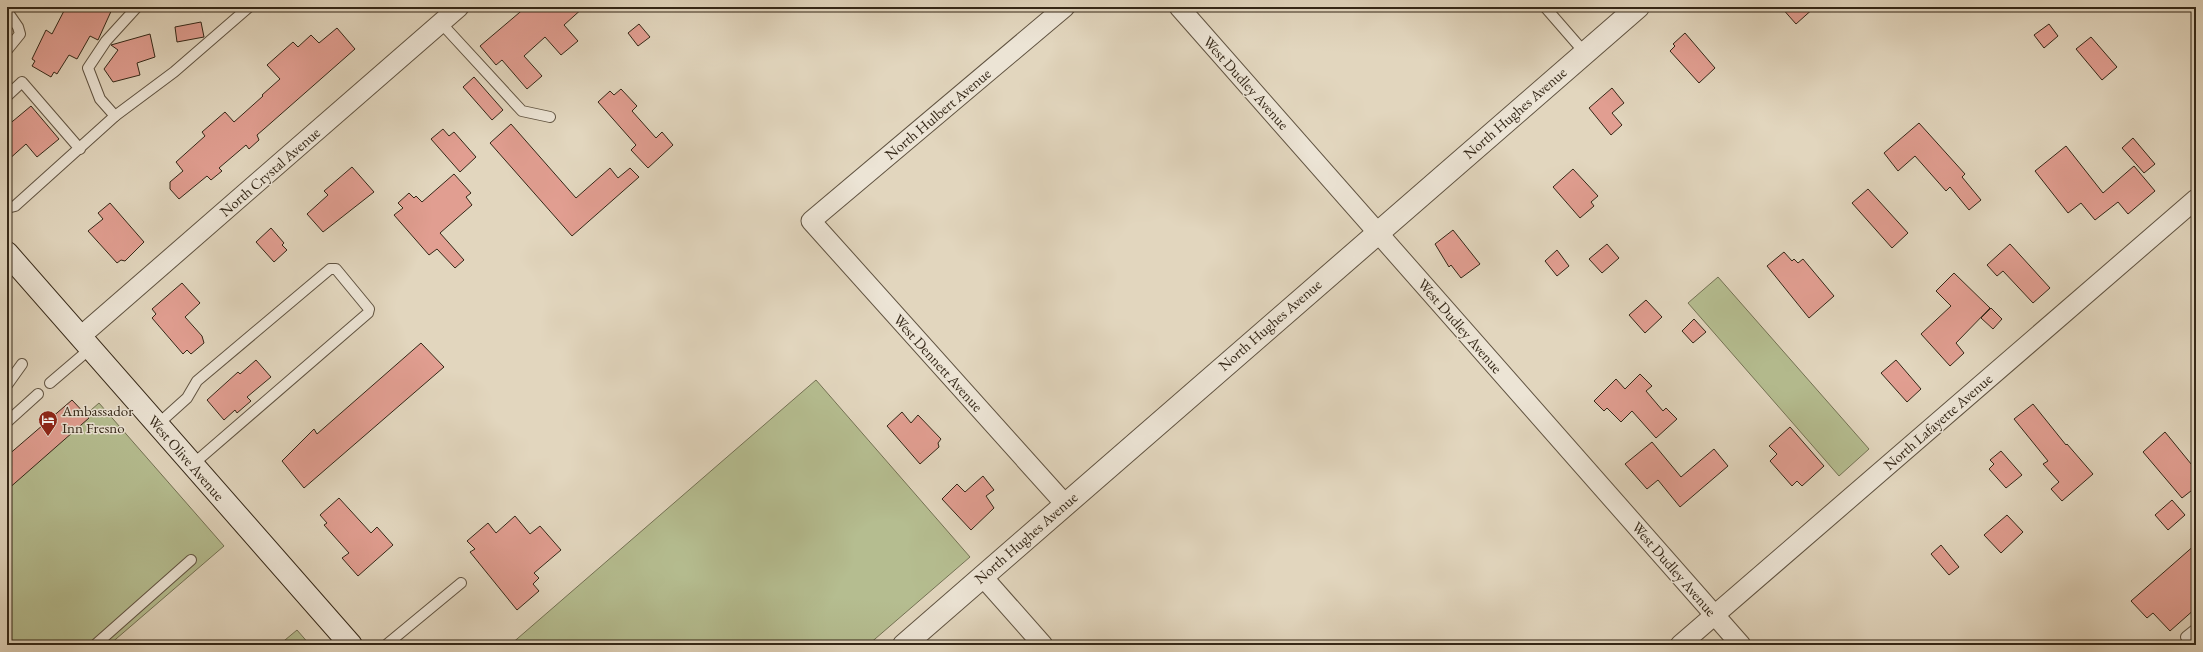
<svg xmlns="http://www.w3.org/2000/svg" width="2203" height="652" font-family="'EB Garamond',serif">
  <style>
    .green { fill: #b5bd90; stroke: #747254 }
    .building { fill: #e19e91; stroke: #342717 }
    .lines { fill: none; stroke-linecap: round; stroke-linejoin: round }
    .service-casing { stroke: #605341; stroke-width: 12 }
    .minor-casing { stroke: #605341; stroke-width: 21 }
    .tertiary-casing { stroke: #605341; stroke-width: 24 }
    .secondary-casing { stroke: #342717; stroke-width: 24 }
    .service { stroke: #ece4d5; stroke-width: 10 }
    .minor { stroke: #ece4d5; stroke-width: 19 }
    .tertiary { stroke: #ece4d5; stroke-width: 22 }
    .secondary { stroke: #ece4d5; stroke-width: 22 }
    .labels { text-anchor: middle; stroke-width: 3; stroke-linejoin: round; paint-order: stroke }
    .street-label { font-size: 15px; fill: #342717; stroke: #ece4d5 }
    .poi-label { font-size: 15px; fill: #342717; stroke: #ece4d5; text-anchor: start }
  </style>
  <rect width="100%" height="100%" fill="#e2d6be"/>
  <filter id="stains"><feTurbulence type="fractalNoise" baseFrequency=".005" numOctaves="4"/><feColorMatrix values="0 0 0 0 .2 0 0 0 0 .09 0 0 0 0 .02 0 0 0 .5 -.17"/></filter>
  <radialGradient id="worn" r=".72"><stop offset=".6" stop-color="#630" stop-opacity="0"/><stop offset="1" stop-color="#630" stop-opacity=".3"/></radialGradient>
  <g class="green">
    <path d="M 1718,277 L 1869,449 L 1839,476 L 1688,303 Z"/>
    <path d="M 816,380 L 970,557 L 868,645 L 510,645 Z"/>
    <path d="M 99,403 L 224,546 L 109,645 L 7,645 L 7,483 Z"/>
    <path d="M 297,630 L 310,645 L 279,645 Z"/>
  </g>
  <g class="building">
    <path d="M 66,7 L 113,7 L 98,40 L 90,36 L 77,59 L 69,55 L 57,74 L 54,72 L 51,77 L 32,66 L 35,61 L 32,59 L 46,30 L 52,34 Z"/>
    <path d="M 526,7 L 584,7 L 564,25 L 578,41 L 561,55 L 545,37 L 524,56 L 542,76 L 527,89 L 502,60 L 496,65 L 480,46 Z"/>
    <path d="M 1781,7 L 1815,7 L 1796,24 Z"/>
    <path d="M 201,22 L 204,37 L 177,42 L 175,27 Z"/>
    <path d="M 639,24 L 650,37 L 638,46 L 628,33 Z"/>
    <path d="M 2049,24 L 2058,36 L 2044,48 L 2034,35 Z"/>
    <path d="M 337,28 L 355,49 L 264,129 L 257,135 L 259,140 L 249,149 L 246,145 L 219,168 L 222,171 L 211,180 L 207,176 L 179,199 L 170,189 L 170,182 L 183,171 L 176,162 L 205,136 L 202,132 L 225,112 L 234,122 L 263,96 L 262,95 L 280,79 L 267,65 L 293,42 L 298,47 L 311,35 L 319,43 Z"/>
    <path d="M 1685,33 L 1715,68 L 1699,83 L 1670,51 L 1675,46 L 1673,44 Z"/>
    <path d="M 150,34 L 155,57 L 137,63 L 140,75 L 113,82 L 104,69 L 118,50 L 111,45 Z"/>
    <path d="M 2091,37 L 2117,67 L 2102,80 L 2076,49 Z"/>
    <path d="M 474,77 L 503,110 L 492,120 L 463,87 Z"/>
    <path d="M 1612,88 L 1624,103 L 1612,113 L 1622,125 L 1611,135 L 1589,108 Z"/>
    <path d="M 621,89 L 637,106 L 632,111 L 656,138 L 662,132 L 673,145 L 648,168 L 631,150 L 636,145 L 598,102 L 610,91 L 614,95 Z"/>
    <path d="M 31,106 L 59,139 L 37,157 L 26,144 L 7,161 L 7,126 Z"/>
    <path d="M 1919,123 L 1965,174 L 1962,177 L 1981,200 L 1969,210 L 1950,187 L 1946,191 L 1915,156 L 1898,171 L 1884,153 Z"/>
    <path d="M 511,124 L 576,198 L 610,168 L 618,178 L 630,168 L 639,177 L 572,236 L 490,143 Z"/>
    <path d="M 443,129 L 449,136 L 454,132 L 476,157 L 460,172 L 431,139 Z"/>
    <path d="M 2133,138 L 2155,164 L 2144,173 L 2122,148 Z"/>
    <path d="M 2066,146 L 2103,193 L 2134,166 L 2155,191 L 2128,214 L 2118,202 L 2095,220 L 2081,203 L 2068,213 L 2035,171 Z"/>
    <path d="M 352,167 L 374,192 L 323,232 L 307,214 L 328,195 L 324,191 Z"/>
    <path d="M 1573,169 L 1598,196 L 1591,202 L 1594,206 L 1580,218 L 1553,187 Z"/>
    <path d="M 454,174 L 471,193 L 466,197 L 472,205 L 440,233 L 464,260 L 455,268 L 437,249 L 429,255 L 394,215 L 403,208 L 398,203 L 409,193 L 414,198 L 416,196 L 422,202 Z"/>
    <path d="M 1868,189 L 1908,233 L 1892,248 L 1852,203 Z"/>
    <path d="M 110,203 L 144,242 L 125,261 L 121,260 L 117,263 L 88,231 L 103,219 L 98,213 Z"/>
    <path d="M 271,228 L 284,243 L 282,245 L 287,250 L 274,262 L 256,242 Z"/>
    <path d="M 1453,230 L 1480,264 L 1461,278 L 1451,265 L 1449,267 L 1435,244 Z"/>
    <path d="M 1607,244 L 1619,258 L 1602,273 L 1589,259 Z"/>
    <path d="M 2010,244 L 2050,288 L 2033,303 L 2003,271 L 1997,276 L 1987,265 Z"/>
    <path d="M 1557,250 L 1569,266 L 1557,276 L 1545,261 Z"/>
    <path d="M 1784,252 L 1792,261 L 1794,259 L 1798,263 L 1803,259 L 1834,296 L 1809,318 L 1767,266 Z"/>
    <path d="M 1954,273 L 1990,308 L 1956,343 L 1964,353 L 1950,366 L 1921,334 L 1951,306 L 1936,291 Z"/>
    <path d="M 182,283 L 200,303 L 185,317 L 202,336 L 204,343 L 191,354 L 187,350 L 183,354 L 152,318 L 156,314 L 152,309 Z"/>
    <path d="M 1646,300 L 1662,317 L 1645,333 L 1629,315 Z"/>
    <path d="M 1991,308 L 2002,319 L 1993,329 L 1981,318 Z"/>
    <path d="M 1694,319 L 1706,332 L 1693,343 L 1682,331 Z"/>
    <path d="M 421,343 L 444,367 L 304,488 L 282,461 L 314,429 L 317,434 Z"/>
    <path d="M 256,360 L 271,377 L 247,397 L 251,401 L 237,413 L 235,410 L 224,420 L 207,400 L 238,372 L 240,374 Z"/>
    <path d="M 1896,360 L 1921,389 L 1907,402 L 1881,373 Z"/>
    <path d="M 1640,374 L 1652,386 L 1646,391 L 1663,411 L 1666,408 L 1677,419 L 1656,438 L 1632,411 L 1621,422 L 1607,408 L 1604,411 L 1594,401 L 1616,379 L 1625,389 Z"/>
    <path d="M 72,400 L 89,418 L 7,490 L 7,456 Z"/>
    <path d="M 2033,404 L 2066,445 L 2067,444 L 2093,474 L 2062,501 L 2051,489 L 2059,482 L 2043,464 L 2048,461 L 2014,419 Z"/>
    <path d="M 902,412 L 911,423 L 918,415 L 941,439 L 938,443 L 939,447 L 920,464 L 887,426 Z"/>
    <path d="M 1790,427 L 1824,466 L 1802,486 L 1797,481 L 1792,486 L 1770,461 L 1777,454 L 1769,446 Z"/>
    <path d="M 2165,432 L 2196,470 L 2196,487 L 2182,498 L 2143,452 Z"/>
    <path d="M 1652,442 L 1681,477 L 1714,449 L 1728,466 L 1680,507 L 1658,480 L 1647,489 L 1625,464 Z"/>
    <path d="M 2001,451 L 2022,475 L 2006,488 L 1989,469 L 1994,464 L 1990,460 Z"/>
    <path d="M 983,476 L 994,490 L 986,496 L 994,508 L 971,530 L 942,499 L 957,484 L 965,492 Z"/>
    <path d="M 339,498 L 371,533 L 377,527 L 393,545 L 358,576 L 342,558 L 349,553 L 324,525 L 327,523 L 320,515 Z"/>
    <path d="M 2172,500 L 2185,515 L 2168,530 L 2155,515 Z"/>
    <path d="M 2007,515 L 2023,532 L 2001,553 L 1984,535 Z"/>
    <path d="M 515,516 L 530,534 L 540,526 L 561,550 L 534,573 L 539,578 L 533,584 L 539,591 L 517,610 L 470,552 L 475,549 L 467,541 L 488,523 L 496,533 Z"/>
    <path d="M 2196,544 L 2196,608 L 2170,631 L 2153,613 L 2147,618 L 2131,601 Z"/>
    <path d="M 1941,545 L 1959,567 L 1949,575 L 1931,554 Z"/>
  </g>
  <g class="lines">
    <g class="service-casing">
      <g id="service">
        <path d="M 1545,7 L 1585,53"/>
        <path d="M 441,23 L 522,111 L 550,117"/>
        <path d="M 7,50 L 20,34 L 18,27 L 9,14"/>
        <path d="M 7,96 L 22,82 L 80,149"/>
        <path d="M 115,116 L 100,99 L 88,68 L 106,41 L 137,7"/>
        <path d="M 7,208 L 15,206 L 115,116 L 174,72 L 249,7"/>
        <path d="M 50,383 L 91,348"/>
        <path d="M 7,385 L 22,364"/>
        <path d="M 7,422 L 38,394"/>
        <path d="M 157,425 L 187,398 L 197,381 L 330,269 L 336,269 L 369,309 L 368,313 L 192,465"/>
        <path d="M 95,645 L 191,560"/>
        <path d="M 386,645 L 461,583"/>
        <path d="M 2193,645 L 2186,637 L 2196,629"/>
      </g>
    </g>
    <g class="minor-casing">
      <g id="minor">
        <path d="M 1179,7 L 1741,645"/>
        <path d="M 81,336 L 459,7"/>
        <path d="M 1065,504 L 811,221 L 1065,7"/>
        <path d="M 982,576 L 1043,645"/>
        <path d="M 1680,645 L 2196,199"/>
      </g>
    </g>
    <g class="tertiary-casing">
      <path id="tertiary" d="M 904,645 L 1638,7"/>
    </g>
    <g class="secondary-casing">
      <path id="secondary" d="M 7,253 L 351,645"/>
    </g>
    <use href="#service" class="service"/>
    <use href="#minor" class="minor"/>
    <use href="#tertiary" class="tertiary"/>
    <use href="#secondary" class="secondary"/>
  </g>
  <defs>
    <g id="hotel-pin" transform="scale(1)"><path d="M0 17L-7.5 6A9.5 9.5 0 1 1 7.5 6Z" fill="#8f2418" stroke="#ece4d5"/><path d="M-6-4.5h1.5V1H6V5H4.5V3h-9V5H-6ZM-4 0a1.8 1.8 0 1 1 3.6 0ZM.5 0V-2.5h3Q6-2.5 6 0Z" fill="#fff"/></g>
  </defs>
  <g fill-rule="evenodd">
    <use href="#hotel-pin" x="48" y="420"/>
  </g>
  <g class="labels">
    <g class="street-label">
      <text transform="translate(1246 83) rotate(48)" y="5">West Dudley Avenue</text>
      <text transform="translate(1515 113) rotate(-41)" y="5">North Hughes Avenue</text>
      <text transform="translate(938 114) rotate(-40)" y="5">North Hulbert Avenue</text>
      <text transform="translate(270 172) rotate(-41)" y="5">North Crystal Avenue</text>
      <text transform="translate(1270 325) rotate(-41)" y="5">North Hughes Avenue</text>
      <text transform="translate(1460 326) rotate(49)" y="5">West Dudley Avenue</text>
      <text transform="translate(938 363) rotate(48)" y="5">West Dennett Avenue</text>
      <text transform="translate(1938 422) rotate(-41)" y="5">North Lafayette Avenue</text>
      <text transform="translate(186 458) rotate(49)" y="5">West Olive Avenue</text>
      <text transform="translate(1026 538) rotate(-41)" y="5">North Hughes Avenue</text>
      <text transform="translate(1674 569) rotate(49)" y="5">West Dudley Avenue</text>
    </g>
    <g class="poi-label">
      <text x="62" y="416">Ambassador<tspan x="62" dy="17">Inn Fresno</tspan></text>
    </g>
  </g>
  <rect width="2203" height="652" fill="none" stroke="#e2d6be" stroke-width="24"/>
  <rect x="8" y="8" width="2187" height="636" fill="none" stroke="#342717" stroke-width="2"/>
  <rect x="12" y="12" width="2179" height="628" fill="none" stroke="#342717"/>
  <rect width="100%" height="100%" filter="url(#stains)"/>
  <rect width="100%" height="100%" fill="url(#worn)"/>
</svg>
